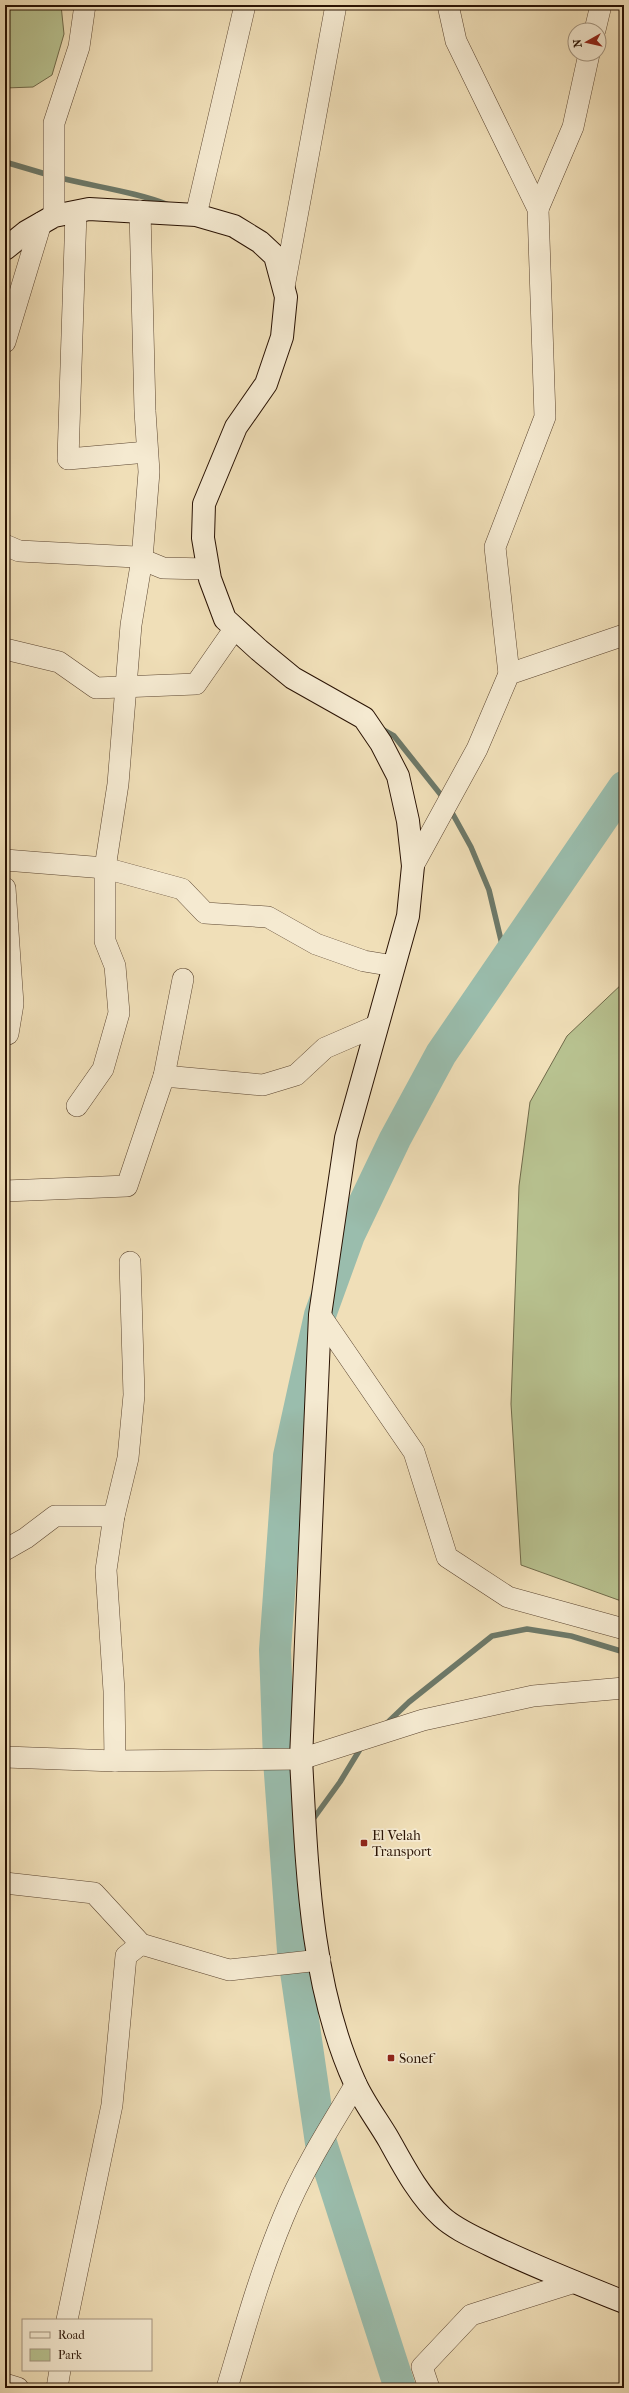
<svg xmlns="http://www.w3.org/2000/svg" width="629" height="2393" font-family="'IM FELL French Canon',serif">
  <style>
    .green { fill: #b8c290; stroke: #706a4a }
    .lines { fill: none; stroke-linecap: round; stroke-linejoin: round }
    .stream { stroke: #6d7969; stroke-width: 5.5 }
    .river { stroke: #9abdad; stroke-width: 32 }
    .street-casing { stroke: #5b4530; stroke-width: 22 }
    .secondary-casing { stroke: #291203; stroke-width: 24 }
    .street { stroke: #f5ead1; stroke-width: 21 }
    .secondary { stroke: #f5ead1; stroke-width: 22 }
    .poi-dot { fill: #8f2418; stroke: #f5ead1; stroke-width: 1.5 }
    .labels { text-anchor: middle; stroke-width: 3.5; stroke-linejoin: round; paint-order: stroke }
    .poi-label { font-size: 14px; fill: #291203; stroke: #f5ead1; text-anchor: start }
  </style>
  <rect width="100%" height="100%" fill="#f0dfb8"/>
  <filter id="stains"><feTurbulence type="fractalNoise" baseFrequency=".005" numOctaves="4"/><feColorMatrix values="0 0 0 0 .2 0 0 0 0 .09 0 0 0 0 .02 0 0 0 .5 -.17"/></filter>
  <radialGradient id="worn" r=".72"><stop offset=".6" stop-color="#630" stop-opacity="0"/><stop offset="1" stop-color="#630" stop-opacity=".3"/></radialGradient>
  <g class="green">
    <path d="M 5,5 L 61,5 L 64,34 L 52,75 L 33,87 L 5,88 Z"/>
    <path d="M 624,982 L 624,1602 L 521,1565 L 511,1404 L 519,1186 L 530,1102 L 567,1036 Z"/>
  </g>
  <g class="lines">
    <g class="stream">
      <path d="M 5,162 L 49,175"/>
      <path d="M 57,177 C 95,187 133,191 169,205"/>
      <path d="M 380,728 L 394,736 L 445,800"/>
      <path d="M 450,809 L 471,847 L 489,890 L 505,957"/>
      <path d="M 386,1724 L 409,1702 L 492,1636 L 527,1629 L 571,1636 L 624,1652"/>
      <path d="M 311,1822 L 340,1782 L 362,1746"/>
      <path d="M 287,1868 L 298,1845"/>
    </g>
    <path class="river" d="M 400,2388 L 321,2143 L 293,1951 L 279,1760 L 275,1650 L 289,1456 L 320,1315 L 349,1235 L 395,1139 L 441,1054 L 624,787"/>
    <g class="street-casing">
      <g id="street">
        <path d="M 448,5 L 456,41 L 538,209 L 545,417 L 495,547 L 509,674"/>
        <path d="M 595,30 L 601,5"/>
        <path d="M 538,209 L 573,127 L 589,54"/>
        <path d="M 76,212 L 68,459 L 147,452"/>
        <path d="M 196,215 L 245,5"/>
        <path d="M 54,216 L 54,123 L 79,47 L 85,5"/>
        <path d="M 284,287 L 336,5"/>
        <path d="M 5,342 L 41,223"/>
        <path d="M 5,545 L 19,551 L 136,557 L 163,568 L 208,569"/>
        <path d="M 5,649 L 59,662 L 96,688 L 196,684 L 235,628"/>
        <path d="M 5,860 L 105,868 L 182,889 L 205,913 L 268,917 L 316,944 L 364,961 L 394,966"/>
        <path d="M 413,866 L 477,749 L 509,674 L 624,635"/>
        <path d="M 5,888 L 13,1004 L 8,1034 L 5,1034"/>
        <path d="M 164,1076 L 183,979"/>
        <path d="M 77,1106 L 103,1069 L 119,1013 L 115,966 L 105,941 L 105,868 L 118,784 L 131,625 L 142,559 L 149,472 L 145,411 L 140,211"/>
        <path d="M 5,1191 L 127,1186 L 164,1076 L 263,1085 L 296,1075 L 325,1048 L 376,1026"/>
        <path d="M 320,1315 L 414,1452 L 447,1557 L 508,1597 L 624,1629"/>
        <path d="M 5,1550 L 26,1538 L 55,1516 L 114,1516"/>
        <path d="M 5,1757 L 115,1761 L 301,1759 L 423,1720 L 533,1696 L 624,1688"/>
        <path d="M 115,1761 L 114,1691 L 106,1570 L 114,1516 L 128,1458 L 134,1395 L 130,1262"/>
        <path d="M 5,1883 L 94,1893 L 141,1944 L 229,1970 L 320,1960"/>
        <path d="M 67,2320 L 112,2105 L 126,1956 L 141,1944"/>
        <path d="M 5,2384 L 18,2388"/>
        <path d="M 57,2388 L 60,2370"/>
        <path d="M 227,2388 C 244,2331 260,2273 283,2218 C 302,2171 330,2127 356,2084"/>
        <path d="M 429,2388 L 422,2367 L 471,2315 L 575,2282"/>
      </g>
    </g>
    <g class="secondary-casing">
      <path id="secondary" d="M 5,249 L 26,232 L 54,216 L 89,209 L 196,215 L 234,226 L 260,242 L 275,256 L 286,297 L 282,337 L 266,384 L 236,427 L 204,504 L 203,538 L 210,579 L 225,619 L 259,650 L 293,678 L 364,718 L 381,743 L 398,776 L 408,821 L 413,866 L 408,916 L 346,1138 L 320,1315 L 301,1759 C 307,1867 310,1984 355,2083 C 364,2103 378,2121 389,2140 C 404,2167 419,2196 442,2217 C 455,2229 474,2237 490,2245 C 533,2266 579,2284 624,2302"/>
    </g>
    <use href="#street" class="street"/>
    <use href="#secondary" class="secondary"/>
  </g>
  <g class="poi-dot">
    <rect x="360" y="1839" width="8" height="8" rx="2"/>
    <rect x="387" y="2054" width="8" height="8" rx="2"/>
  </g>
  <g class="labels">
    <g class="poi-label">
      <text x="372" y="1840">El Velah<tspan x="372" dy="16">Transport</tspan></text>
      <text x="399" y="2063">Sonef</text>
    </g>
  </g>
  <rect width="629" height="2393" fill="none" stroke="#f0dfb8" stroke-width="20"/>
  <rect x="6" y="6" width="617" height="2381" fill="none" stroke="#291203" stroke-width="2"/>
  <rect x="10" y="10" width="609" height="2373" fill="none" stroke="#291203"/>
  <rect x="22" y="2319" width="130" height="52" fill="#f5ead1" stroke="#a3947f"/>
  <rect x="30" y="2332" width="20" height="6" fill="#f5ead1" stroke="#a3947f"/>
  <text x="58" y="2339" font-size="12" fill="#291203">Road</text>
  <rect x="30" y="2349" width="20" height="12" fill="#b8c290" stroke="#a3947f"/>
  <text x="58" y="2359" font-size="12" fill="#291203">Park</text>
  <g transform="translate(587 42) rotate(262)"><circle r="19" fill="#f5ead1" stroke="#a3947f"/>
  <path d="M0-3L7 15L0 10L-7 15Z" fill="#8f2418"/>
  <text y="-6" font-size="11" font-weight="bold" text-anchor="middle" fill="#291203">N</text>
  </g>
  <rect width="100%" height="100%" filter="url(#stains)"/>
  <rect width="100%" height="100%" fill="url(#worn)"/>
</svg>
